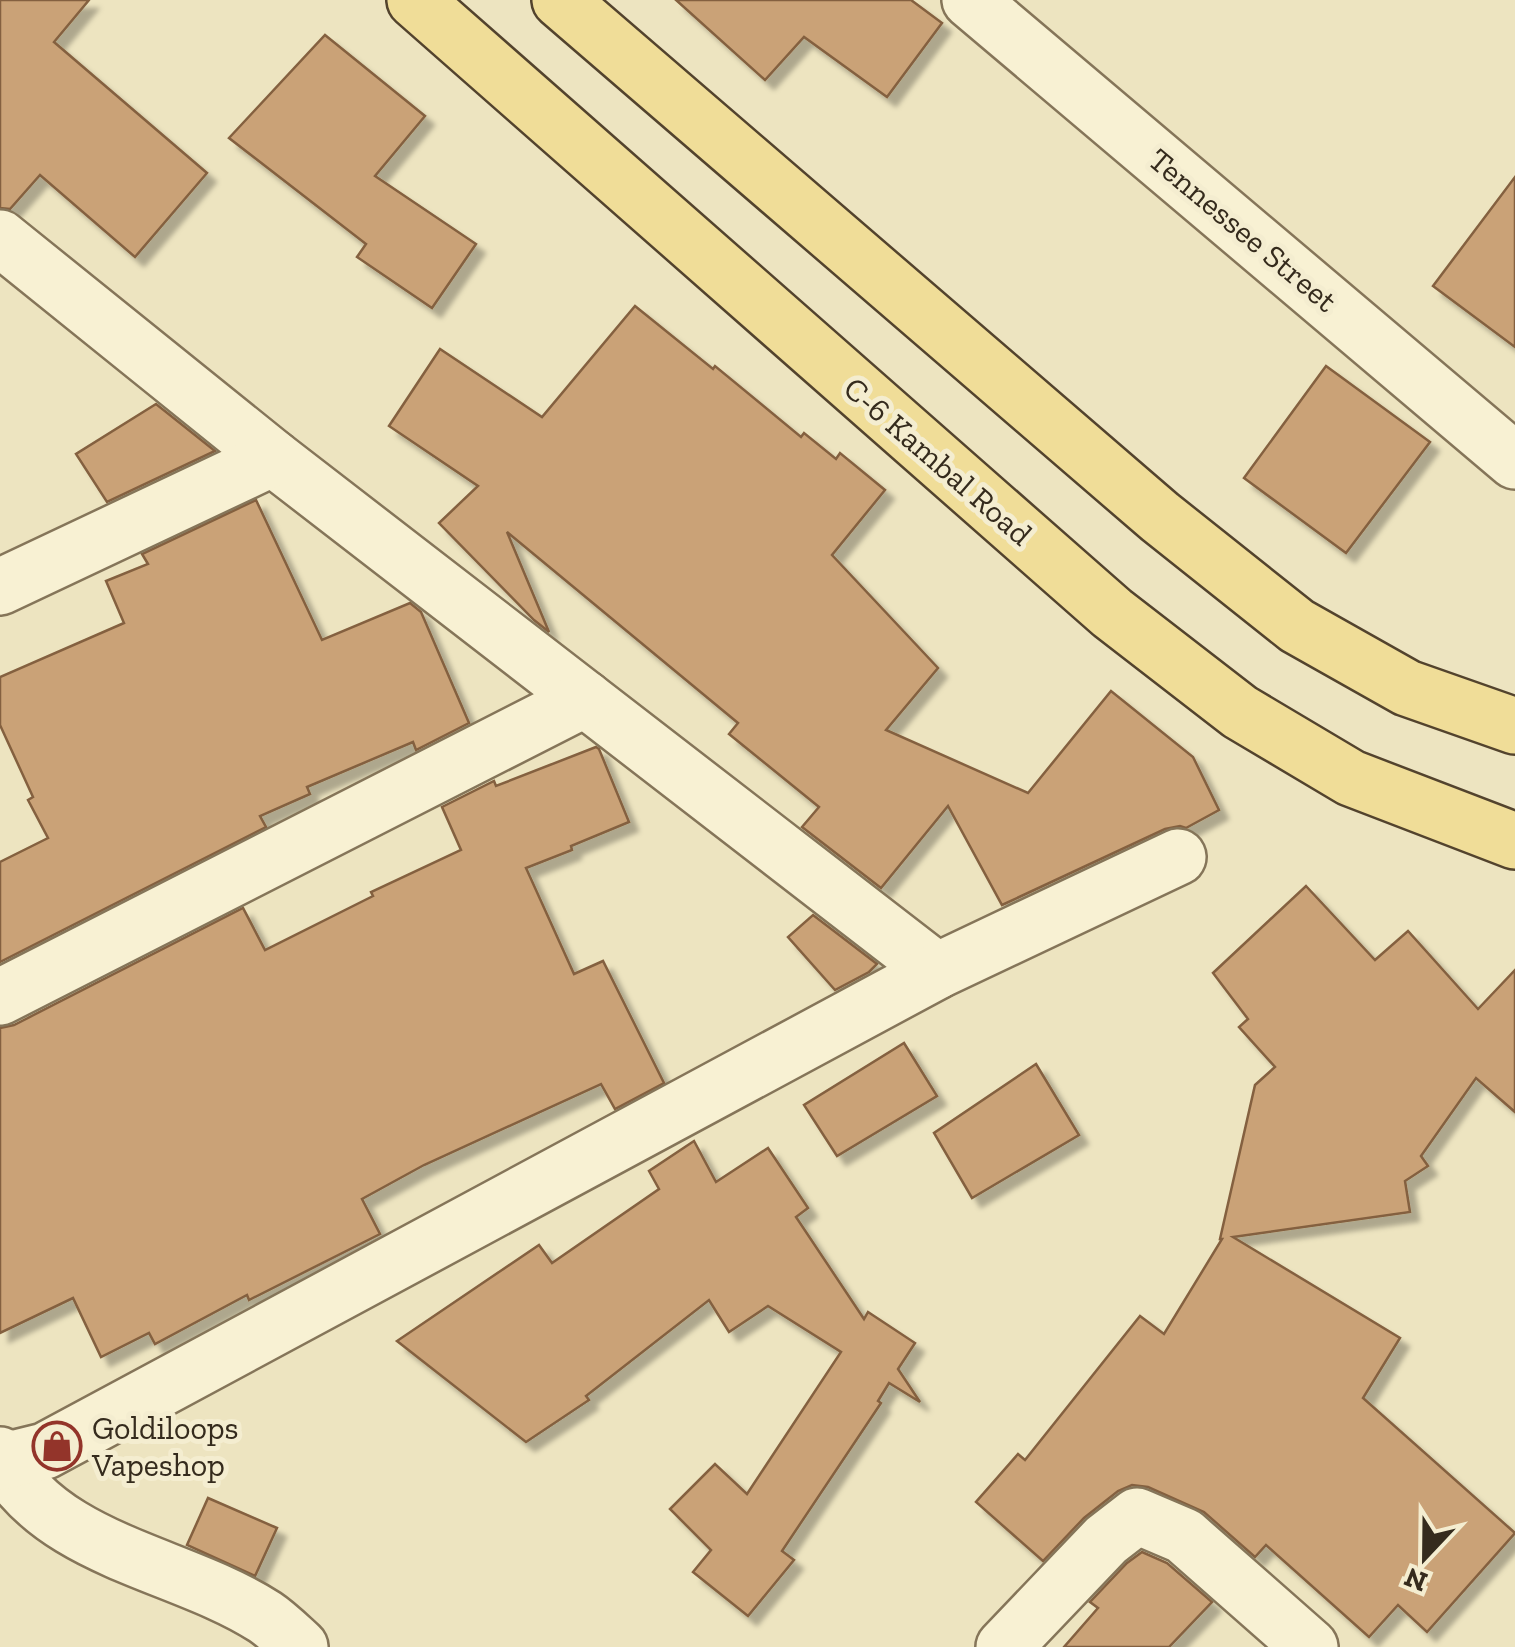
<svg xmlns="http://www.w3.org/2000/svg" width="1515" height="1647" font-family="'Zilla Slab',serif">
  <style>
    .building { fill: #caa277; stroke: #84613f; stroke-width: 2.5; filter: url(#shadow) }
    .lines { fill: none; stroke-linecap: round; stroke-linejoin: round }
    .minor-casing { stroke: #857559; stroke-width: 60 }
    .major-casing { stroke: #53432d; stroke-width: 60 }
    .minor { stroke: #f8f1d3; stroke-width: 55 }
    .major { stroke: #f0dd98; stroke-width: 55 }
    .labels { text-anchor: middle; stroke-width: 10; stroke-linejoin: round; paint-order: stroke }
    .street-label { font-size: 32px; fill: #352b1d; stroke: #f4edd0 }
    .poi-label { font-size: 32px; fill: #352b1d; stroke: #f4edd0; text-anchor: start }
  </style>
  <defs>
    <filter id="shadow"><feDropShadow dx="9" dy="9" stdDeviation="2.5" flood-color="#0004"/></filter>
  </defs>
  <rect width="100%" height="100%" fill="#ede4c0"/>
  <g class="building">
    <path d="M 0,0 L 89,0 L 54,42 L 207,173 L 135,257 L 40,175 L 10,209 L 0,208 Z"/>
    <path d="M 676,0 L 911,0 L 942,23 L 887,97 L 804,37 L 765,80 Z"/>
    <path d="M 325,35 L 425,116 L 375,176 L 476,244 L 432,308 L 357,257 L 366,244 L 229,138 Z"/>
    <path d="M 1515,177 L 1515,347 L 1433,286 Z"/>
    <path d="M 635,306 L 713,369 L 715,366 L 801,437 L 804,433 L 836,459 L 840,453 L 885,490 L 832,555 L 938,668 L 886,730 L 1028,793 L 1111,691 L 1193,757 L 1219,810 L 1186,828 L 1180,826 L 1165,829 L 1002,905 L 948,806 L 881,888 L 802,827 L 819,807 L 729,734 L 738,723 L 507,532 L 549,632 L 534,620 L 439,523 L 478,486 L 389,426 L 440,349 L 542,417 Z"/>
    <path d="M 1326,366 L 1430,442 L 1346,553 L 1244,478 Z"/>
    <path d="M 156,404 L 215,451 L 107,502 L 76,454 Z"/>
    <path d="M 256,500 L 322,640 L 410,603 L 421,612 L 469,723 L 416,750 L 413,742 L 307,787 L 310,794 L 260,816 L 266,827 L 0,962 L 0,862 L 48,838 L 28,800 L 33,797 L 0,725 L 0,677 L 124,623 L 106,581 L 148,564 L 142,554 Z"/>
    <path d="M 596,747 L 599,749 L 629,822 L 571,846 L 572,850 L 526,868 L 574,974 L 603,961 L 664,1083 L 615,1109 L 601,1084 L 424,1165 L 362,1199 L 380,1234 L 249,1300 L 247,1295 L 155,1344 L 149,1333 L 101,1357 L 73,1298 L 0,1333 L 0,1028 L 14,1025 L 243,908 L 265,950 L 373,896 L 371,892 L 461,850 L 442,807 L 494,781 L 496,786 Z"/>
    <path d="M 1306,886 L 1375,960 L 1408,931 L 1478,1009 L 1515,970 L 1515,1112 L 1476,1078 L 1421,1156 L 1428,1166 L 1405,1181 L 1410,1212 L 1233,1237 L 1400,1338 L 1363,1398 L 1515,1533 L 1427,1632 L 1398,1605 L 1369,1637 L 1266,1545 L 1255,1557 L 1204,1512 L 1148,1487 L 1132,1485 L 1118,1491 L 1084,1518 L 1043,1561 L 976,1502 L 1018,1454 L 1025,1460 L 1140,1316 L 1164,1334 L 1222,1239 L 1220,1239 L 1255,1085 L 1275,1067 L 1239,1027 L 1248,1019 L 1213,973 Z"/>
    <path d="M 813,915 L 877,964 L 869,972 L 835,990 L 788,937 Z"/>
    <path d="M 904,1043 L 937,1096 L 837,1156 L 804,1105 Z"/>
    <path d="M 1036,1064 L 1079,1135 L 972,1198 L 934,1133 Z"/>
    <path d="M 694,1141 L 716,1182 L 768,1148 L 808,1208 L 796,1217 L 864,1319 L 868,1312 L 915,1343 L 898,1369 L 920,1402 L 889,1383 L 878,1401 L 881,1403 L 782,1551 L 794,1560 L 748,1616 L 693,1572 L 711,1550 L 670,1509 L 715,1464 L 747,1494 L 841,1352 L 768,1306 L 729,1332 L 709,1300 L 586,1396 L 589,1400 L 526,1442 L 397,1341 L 539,1245 L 552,1263 L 659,1189 L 649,1171 Z"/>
    <path d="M 208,1498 L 277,1528 L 255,1576 L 187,1545 Z"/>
    <path d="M 1142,1552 L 1167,1563 L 1212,1602 L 1169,1647 L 1064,1647 L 1098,1608 L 1090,1602 L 1127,1563 Z"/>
  </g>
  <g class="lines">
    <g class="minor-casing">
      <g id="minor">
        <path d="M 970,0 L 1515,461"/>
        <path d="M 0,238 L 273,458 L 937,971"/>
        <path d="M 0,587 L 273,458"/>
        <path d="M 0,997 L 585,699"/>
        <path d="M 0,1455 C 51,1552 180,1562 265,1617 C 277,1625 289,1637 300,1647"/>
        <path d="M 0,1462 L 45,1451 L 937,971 L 1178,857"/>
        <path d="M 1004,1647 L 1106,1540 L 1137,1516 L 1184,1536 L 1310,1647"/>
      </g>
    </g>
    <g class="major-casing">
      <g id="major">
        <path d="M 415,0 L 1112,613 L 1240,712 L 1351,778 L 1515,841"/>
        <path d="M 560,0 L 1160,517 L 1297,626 L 1407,688 L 1515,726"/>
      </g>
    </g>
    <use href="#minor" class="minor"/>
    <use href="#major" class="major"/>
  </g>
  <defs>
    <g id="shop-ring" transform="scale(2.5)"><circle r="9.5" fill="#f4edd0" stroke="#93342a" stroke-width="1.5"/><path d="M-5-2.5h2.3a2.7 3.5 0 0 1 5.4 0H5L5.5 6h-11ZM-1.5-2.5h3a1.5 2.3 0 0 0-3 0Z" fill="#93342a"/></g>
  </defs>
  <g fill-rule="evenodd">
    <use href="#shop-ring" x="57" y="1446"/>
  </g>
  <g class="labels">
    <g class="street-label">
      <text transform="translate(1243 230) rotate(40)" y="11">Tennessee Street</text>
      <text transform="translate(938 461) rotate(41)" y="11">C-6 Kambal Road</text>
    </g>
    <g class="poi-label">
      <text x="92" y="1439">Goldiloops<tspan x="92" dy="37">Vapeshop</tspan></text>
    </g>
  </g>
  <g transform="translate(1425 1557) rotate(202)" stroke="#f4edd0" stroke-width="8" paint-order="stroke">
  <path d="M0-8L18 38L0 25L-18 38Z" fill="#352b1d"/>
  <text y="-15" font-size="28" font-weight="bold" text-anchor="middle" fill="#352b1d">N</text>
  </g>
</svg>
